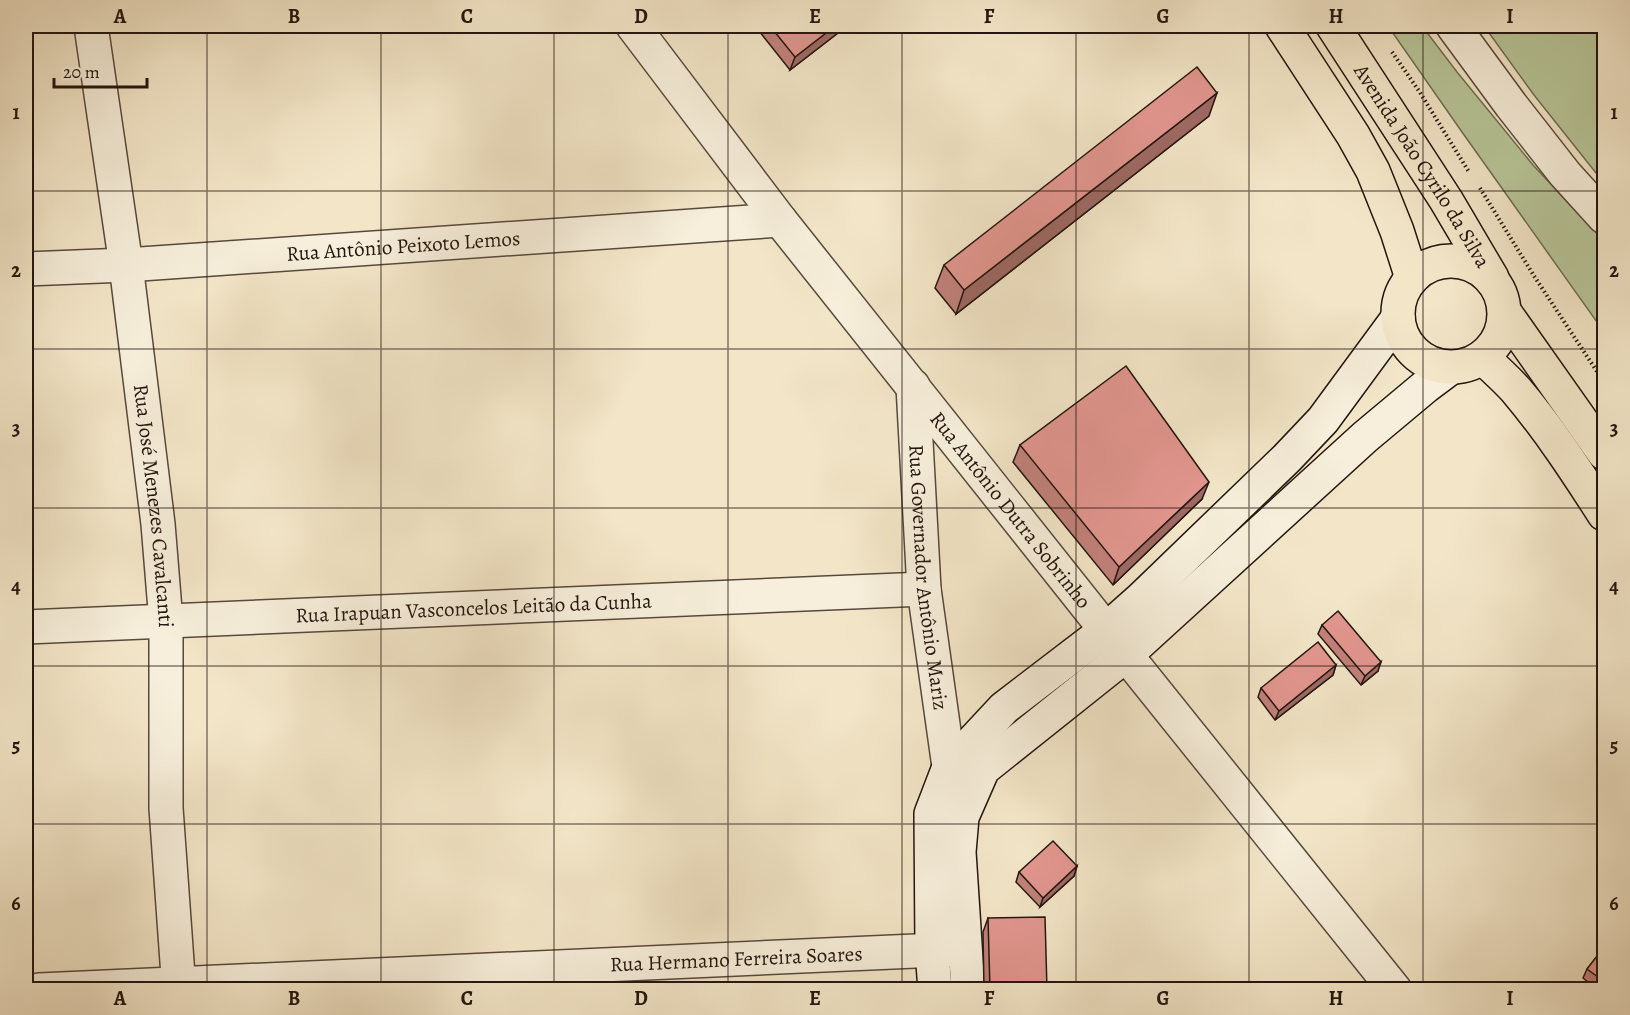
<svg xmlns="http://www.w3.org/2000/svg" width="1630" height="1015" font-family="Alegreya,serif">
  <style>
    .green { fill: #b8c699; stroke: #6e6e54; stroke-width: 1.5 }
    .lines { fill: none; stroke-linecap: round; stroke-linejoin: round }
    .minor-casing { stroke: #57493d; stroke-width: 36 }
    .tertiary-casing { stroke: #57493d; stroke-width: 36 }
    .secondary-casing { stroke: #23150f; stroke-width: 36 }
    .primary-casing { stroke: #23150f; stroke-width: 36 }
    .path { stroke: #23150f; stroke-width: 4; stroke-dasharray: 1.5 3; stroke-linecap: butt }
    .minor { stroke: #f7efdb; stroke-width: 33 }
    .tertiary { stroke: #f7efdb; stroke-width: 33 }
    .secondary { stroke: #f7efdb; stroke-width: 33 }
    .primary { stroke: #f3e6c8; stroke-width: 33 }
    .wall { fill: #c2817b; stroke: #23150f; stroke-width: 1.5 }
    .shaded-wall { fill: #9e6964; stroke: #23150f; stroke-width: 1.5 }
    .building { fill: #e2968f; stroke: #23150f; stroke-width: 1.5 }
    .grid { fill: none; stroke: #23150f; stroke-width: 1.5; stroke-opacity: 0.55 }
    .labels { text-anchor: middle; stroke-width: 4.5; stroke-linejoin: round; paint-order: stroke }
    .street-label { font-size: 21px; fill: #23150f; stroke: #f7efdb }
    .neatline { fill: none; stroke: #23150f; stroke-width: 2 }
    .grid-label { font-size: 20px; text-anchor: middle; font-weight: bold; fill: #23150f }
  </style>
  <rect width="100%" height="100%" fill="#f3e6c8"/>
  <filter id="stains"><feTurbulence type="fractalNoise" baseFrequency=".00333" numOctaves="4"/><feColorMatrix values="0 0 0 0 .2 0 0 0 0 .09 0 0 0 0 .02 0 0 0 .5 -.17"/></filter>
  <radialGradient id="worn" r=".72"><stop offset=".6" stop-color="#630" stop-opacity="0"/><stop offset="1" stop-color="#630" stop-opacity=".3"/></radialGradient>
  <g class="green">
    <path d="M 1388,26 L 1422,26 L 1457,72 L 1533,165 L 1604,241 L 1604,332 L 1462,132 Z"/>
    <path d="M 1484,26 L 1604,26 L 1604,181 L 1596,173 L 1534,95 Z"/>
  </g>
  <g class="lines">
    <g class="minor-casing">
      <g id="minor">
        <path id="s1" d="M 91,26 L 126,265 L 158,524 L 166,622 L 166,808 L 179,990"/>
        <path id="s2" d="M 633,26 L 780,220 L 1106,630 L 1395,990"/>
        <path id="s3" d="M 26,269 L 126,265 L 780,220"/>
        <path id="s4" d="M 913,386 L 924,589 L 949,767"/>
        <path id="s5" d="M 26,627 L 924,589"/>
        <path id="s6" d="M 39,990 L 961,949"/>
      </g>
    </g>
    <g class="tertiary-casing">
      <path id="tertiary" d="M 1453,26 L 1511,105 L 1565,174 L 1604,217"/>
    </g>
    <g class="secondary-casing">
      <g id="secondary">
        <path d="M 935,990 L 932,950 L 931,814 L 949,767 L 1004,708 L 1106,630 L 1142,598 L 1287,458 L 1323,420 L 1398,318"/>
        <path d="M 968,990 L 959,852 L 962,817 L 983,769 L 1126,655 L 1365,437 L 1426,386 L 1450,368"/>
      </g>
    </g>
    <g class="primary-casing">
      <g id="primary">
        <path d="M 1282,26 L 1353,135 L 1373,171 L 1397,231 L 1412,278"/>
        <path id="s7" d="M 1333,26 L 1446,200 L 1492,278"/>
        <circle cx="1451" cy="314" r="53"/>
        <path d="M 1506,314 L 1604,453"/>
        <path d="M 1483,358 C 1494,368 1506,379 1516,390 C 1549,429 1577,472 1604,514"/>
      </g>
    </g>
    <g class="path">
      <path d="M 1392,52 L 1419,91 L 1469,172"/>
      <path d="M 1480,188 L 1534,276 L 1604,382"/>
    </g>
    <use href="#minor" class="minor"/>
    <use href="#tertiary" class="tertiary"/>
    <use href="#secondary" class="secondary"/>
    <use href="#primary" class="primary"/>
  </g>
  <g class="wall">
    <path d="M 755,26 L 847,26 L 790,70 Z"/>
    <path d="M 1209,116 L 956,314 L 935,288 L 944,265 Z"/>
    <path d="M 1020,445 L 1202,499 L 1113,585 L 1013,462 Z"/>
    <path d="M 1322,625 L 1378,671 L 1361,685 L 1318,634 Z"/>
    <path d="M 1336,665 L 1333,675 L 1275,720 L 1258,697 L 1261,688 Z"/>
    <path d="M 1077,866 L 1074,876 L 1040,907 L 1016,882 L 1019,872 Z"/>
    <path d="M 988,918 L 1047,990 L 984,990 L 983,932 Z"/>
    <path d="M 1605,946 L 1605,990 L 1598,990 L 1583,978 L 1587,969 Z"/>
  </g>
  <g class="shaded-wall">
    <path d="M 835,26 L 847,26 L 790,70 L 795,57 Z"/>
    <path d="M 1217,93 L 1209,116 L 956,314 L 964,290 Z"/>
    <path d="M 1209,482 L 1202,499 L 1113,585 L 1119,567 Z"/>
    <path d="M 1381,662 L 1378,671 L 1361,685 L 1365,676 Z"/>
    <path d="M 1336,665 L 1333,675 L 1275,720 L 1279,711 Z"/>
    <path d="M 1077,866 L 1074,876 L 1040,907 L 1043,898 Z"/>
  </g>
  <g class="building">
    <path d="M 770,26 L 835,26 L 795,57 Z"/>
    <path d="M 1197,67 L 1217,93 L 964,290 L 944,265 Z"/>
    <path d="M 1126,366 L 1209,482 L 1119,567 L 1020,445 Z"/>
    <path d="M 1338,611 L 1381,662 L 1365,676 L 1322,625 Z"/>
    <path d="M 1318,642 L 1336,665 L 1279,711 L 1261,688 Z"/>
    <path d="M 1053,841 L 1077,866 L 1043,898 L 1019,872 Z"/>
    <path d="M 1045,917 L 1047,990 L 990,990 L 988,918 Z"/>
    <path d="M 1605,946 L 1605,982 L 1587,969 Z"/>
  </g>
  <path class="grid" d="M 207,26 L 207,990M 381,26 L 381,990M 554,26 L 554,990M 728,26 L 728,990M 902,26 L 902,990M 1076,26 L 1076,990M 1249,26 L 1249,990M 1423,26 L 1423,990M 26,191 L 1604,191M 26,349 L 1604,349M 26,508 L 1604,508M 26,666 L 1604,666M 26,824 L 1604,824"/>
  <g class="labels">
    <g class="street-label">
      <text dy="7" stroke="none"><textPath href="#s7" startOffset="166">Avenida João Cyrilo da Silva</textPath></text>
      <text dy="7" stroke="none"><textPath href="#s3" startOffset="378">Rua Antônio Peixoto Lemos</textPath></text>
      <text dy="7" stroke="none"><textPath href="#s1" startOffset="484">Rua José Menezes Cavalcanti</textPath></text>
      <text dy="7" stroke="none"><textPath href="#s2" startOffset="614">Rua Antônio Dutra Sobrinho</textPath></text>
      <text dy="7" stroke="none"><textPath href="#s4" startOffset="192">Rua Governador Antônio Mariz</textPath></text>
      <text dy="7" stroke="none"><textPath href="#s5" startOffset="448">Rua Irapuan Vasconcelos Leitão da Cunha</textPath></text>
      <text dy="7" stroke="none"><textPath href="#s6" startOffset="698">Rua Hermano Ferreira Soares</textPath></text>
    </g>
  </g>
  <rect width="1630" height="1015" fill="none" stroke="#f3e6c8" stroke-width="66"/>
  <path d="M54 78v9h93v-9" fill="none" stroke="#23150f" stroke-width="3"/>
  <text x="63" y="78" font-size="18" fill="#23150f" stroke="#f7efdb" stroke-width="4.5" paint-order="stroke">20 m</text>
  <rect x="33" y="33" width="1564" height="949" class="neatline"/>
  <g class="grid-label">
    <text x="120" y="23">A</text>
    <text x="294" y="23">B</text>
    <text x="467" y="23">C</text>
    <text x="641" y="23">D</text>
    <text x="815" y="23">E</text>
    <text x="989" y="23">F</text>
    <text x="1163" y="23">G</text>
    <text x="1336" y="23">H</text>
    <text x="1510" y="23">I</text>
    <text x="16" y="119">1</text>
    <text x="1614" y="119">1</text>
    <text x="16" y="277">2</text>
    <text x="1614" y="277">2</text>
    <text x="16" y="435">3</text>
    <text x="1614" y="435">3</text>
    <text x="16" y="593">4</text>
    <text x="1614" y="593">4</text>
    <text x="16" y="752">5</text>
    <text x="1614" y="752">5</text>
    <text x="16" y="910">6</text>
    <text x="1614" y="910">6</text>
    <text x="120" y="1005">A</text>
    <text x="294" y="1005">B</text>
    <text x="467" y="1005">C</text>
    <text x="641" y="1005">D</text>
    <text x="815" y="1005">E</text>
    <text x="989" y="1005">F</text>
    <text x="1163" y="1005">G</text>
    <text x="1336" y="1005">H</text>
    <text x="1510" y="1005">I</text>
  </g>
  <rect width="100%" height="100%" filter="url(#stains)"/>
  <rect width="100%" height="100%" fill="url(#worn)"/>
</svg>
